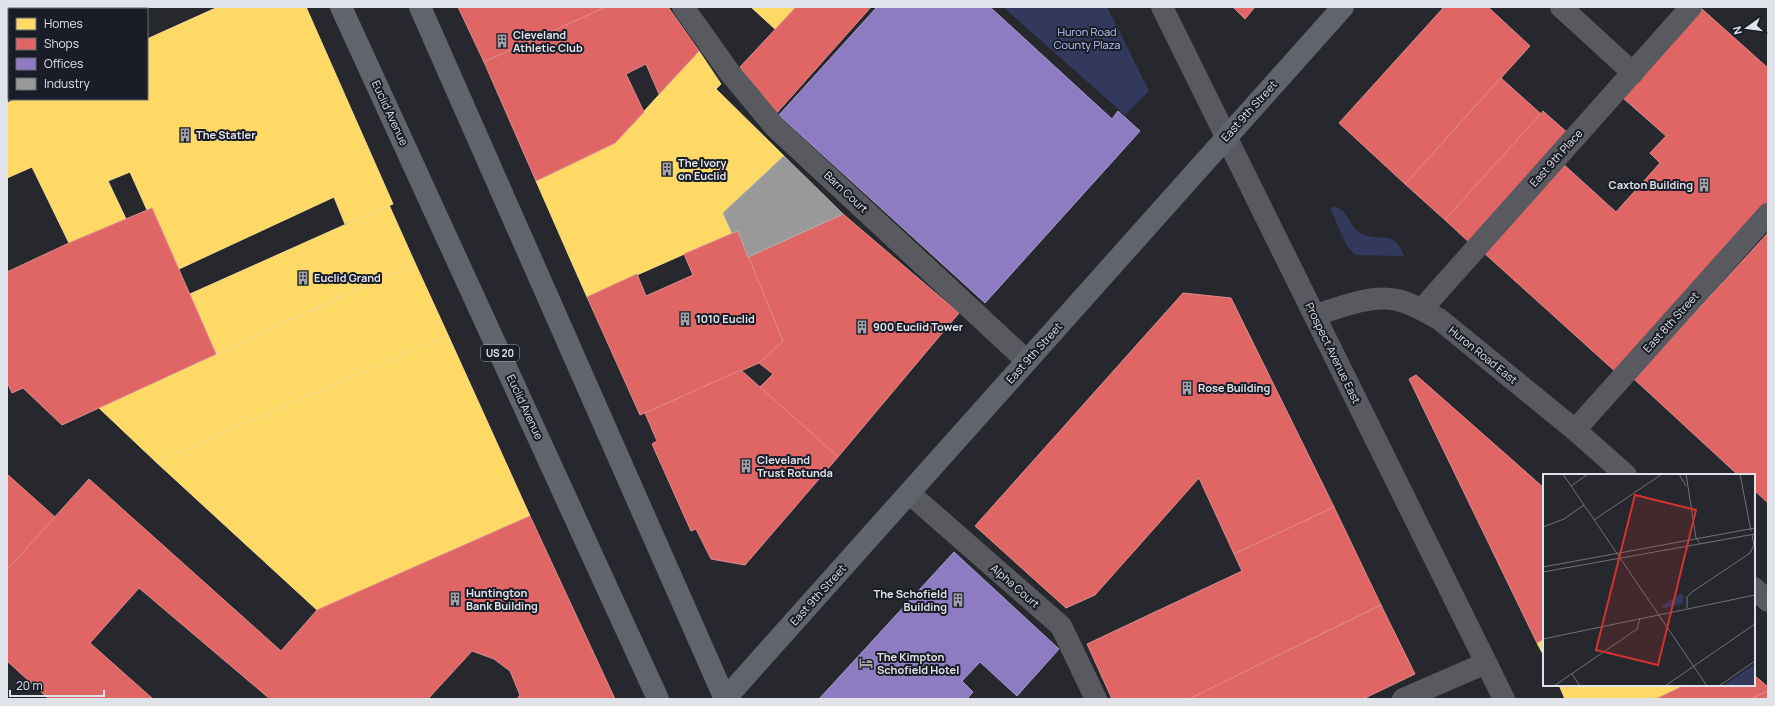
<svg xmlns="http://www.w3.org/2000/svg" width="1775" height="706" font-family="Manrope,sans-serif">
  <style>
    .green { fill: #33395d }
    .homes { fill: #ffd966; stroke: #f6dc8e }
    .shops { fill: #e06666; stroke: #e08c8e }
    .offices { fill: #8e7cc3; stroke: #a79bcf }
    .industry { fill: #999; stroke: #afafb1 }
    .lines { fill: none; stroke-linecap: round; stroke-linejoin: round }
    .minor { stroke: #595a5f; stroke-width: 22 }
    .major { stroke: #62646d; stroke-width: 22 }
    .labels { text-anchor: middle; stroke-width: 4; stroke-linejoin: round; paint-order: stroke }
    .shield { fill: #1a1d27; stroke: #a5a8b0; stroke-width: 1 }
    .shield-label { font-size: 10px; font-weight: bold; fill: #e1e3ea }
    .park-label { font-size: 11px; fill: #bbc7fc; stroke: #1a1d27 }
    .poi-label { font-size: 11px; font-weight: bold; fill: #e1e3ea; stroke: #1a1d27; text-anchor: start }
    .street-label { font-size: 11px; fill: #e1e3ea; stroke: #1a1d27 }
    .inset-road { fill: none; stroke: #717379; stroke-width: 1 }
    .view { fill: #d73132; fill-opacity: 0.15; stroke: #d73132; stroke-width: 2 }
    .inset-edge { fill: none; stroke: #e1e3ea; stroke-width: 2 }
  </style>
  <rect width="100%" height="100%" fill="#27282e"/>
  <g class="green">
    <path d="M 1003,7 L 1107,7 L 1149,91 L 1125,115 Z"/>
    <path d="M 1334,207 C 1349,209 1348,225 1359,232 C 1379,245 1393,226 1404,256 L 1356,255 L 1347,246 L 1330,208 Z"/>
  </g>
  <g class="homes">
    <path d="M 218,7 L 306,7 L 393,204 L 345,224 L 334,197 L 179,269 L 152,208 L 147,210 L 130,172 L 108,181 L 126,219 L 69,243 L 32,167 L 7,178 L 7,103 L 16,99 L 147,99 L 147,39 Z"/>
    <path d="M 751,7 L 796,7 L 776,30 Z"/>
    <path d="M 699,51 L 721,84 L 716,89 L 784,156 L 723,213 L 732,233 L 587,297 L 536,181 L 615,143 Z"/>
    <path d="M 389,205 L 415,263 L 216,354 L 190,294 Z"/>
    <path d="M 415,263 L 448,335 L 156,462 L 99,408 Z"/>
    <path d="M 448,335 L 530,516 L 317,610 L 156,462 Z"/>
    <path d="M 1544,639 L 1544,656 L 1537,643 Z"/>
    <path d="M 1559,685 L 1685,685 L 1656,699 L 1565,699 Z"/>
  </g>
  <g class="shops">
    <path d="M 458,7 L 606,7 L 484,62 Z"/>
    <path d="M 606,7 L 668,7 L 699,51 L 659,94 L 646,64 L 626,74 L 644,112 L 615,143 L 536,181 L 484,62 Z"/>
    <path d="M 796,7 L 871,7 L 775,115 L 740,67 Z"/>
    <path d="M 1233,7 L 1255,7 L 1245,19 Z"/>
    <path d="M 1444,7 L 1488,7 L 1530,46 L 1405,184 L 1339,123 Z"/>
    <path d="M 1702,9 L 1768,68 L 1768,207 L 1618,374 L 1483,252 L 1562,163 L 1616,212 L 1660,163 L 1650,153 L 1666,136 L 1623,98 Z"/>
    <path d="M 1501,78 L 1541,114 L 1445,220 L 1405,184 Z"/>
    <path d="M 1543,111 L 1570,135 L 1471,244 L 1445,220 Z"/>
    <path d="M 152,208 L 216,354 L 62,425 L 23,388 L 12,393 L 7,382 L 7,272 L 69,243 Z"/>
    <path d="M 843,214 L 959,313 L 838,457 L 760,387 L 773,374 L 759,363 L 783,341 L 748,257 Z"/>
    <path d="M 738,231 L 783,341 L 759,363 L 640,415 L 587,297 L 637,274 L 646,296 L 693,275 L 684,254 Z"/>
    <path d="M 1768,233 L 1768,503 L 1754,490 L 1754,475 L 1738,475 L 1634,379 Z"/>
    <path d="M 1183,293 L 1231,298 L 1334,507 L 1234,554 L 1199,478 L 1095,595 L 1066,608 L 975,526 Z"/>
    <path d="M 741,370 L 838,457 L 745,565 L 711,559 L 696,529 L 691,531 L 652,444 L 657,441 L 645,413 Z"/>
    <path d="M 1416,375 L 1544,488 L 1544,639 L 1537,643 L 1409,379 Z"/>
    <path d="M 7,474 L 55,517 L 7,570 Z"/>
    <path d="M 89,479 L 281,651 L 317,610 L 530,516 L 615,699 L 517,699 L 520,695 L 510,671 L 494,659 L 472,651 L 428,699 L 270,699 L 139,588 L 90,643 L 153,699 L 49,699 L 7,661 L 7,570 Z"/>
    <path d="M 1334,507 L 1381,605 L 1189,699 L 1112,699 L 1087,644 L 1242,571 L 1234,554 Z"/>
    <path d="M 1381,605 L 1415,674 L 1363,699 L 1189,699 Z"/>
    <path d="M 1754,675 L 1768,687 L 1768,691 L 1751,699 L 1656,699 L 1685,685 L 1754,685 Z"/>
    <path d="M 1768,691 L 1768,699 L 1751,699 Z"/>
  </g>
  <g class="offices">
    <path d="M 877,7 L 990,7 L 1112,119 L 1118,111 L 1140,131 L 985,303 L 779,115 Z"/>
    <path d="M 954,552 L 1059,649 L 1017,696 L 980,662 L 962,681 L 973,692 L 967,699 L 819,699 Z"/>
  </g>
  <path class="industry" d="M 784,156 L 843,214 L 748,257 L 738,231 L 732,233 L 723,213 Z"/>
  <g class="lines">
    <g class="minor">
      <path d="M 683,7 L 730,73 L 775,127 L 1027,361"/>
      <path d="M 1162,7 L 1504,699"/>
      <path d="M 1561,7 L 1633,73"/>
      <path d="M 1422,309 L 1691,7"/>
      <path d="M 1315,315 C 1340,308 1370,294 1397,300 C 1412,303 1426,312 1439,319 L 1575,430 L 1626,475"/>
      <path d="M 1575,430 L 1768,214"/>
      <path d="M 909,493 L 1061,626 L 1096,699"/>
      <path d="M 1754,588 L 1768,601"/>
      <path d="M 1403,699 L 1486,663"/>
    </g>
    <g class="major">
      <path d="M 341,7 L 658,699"/>
      <path d="M 420,7 L 725,699"/>
      <path d="M 117,9 L 121,7"/>
      <path d="M 7,59 L 9,58"/>
      <path d="M 725,699 L 1343,7"/>
    </g>
  </g>
  <defs>
    <g id="building-bare" transform="scale(1.08)"><path d="M-4-6H4V6H1V3H-1V6H-4ZM-2.5-4.3h1.7v1.8h-1.7ZM.8-4.3h1.7v1.8H.8ZM-2.5-1h1.7V.8h-1.7ZM.8-1h1.7V.8H.8Z" fill="#a0a2a8" stroke="#1a1d27" stroke-width="2.5" paint-order="stroke"/></g>
    <g id="hotel-bare" transform="scale(1.08)"><path d="M-6-4.5h1.5V1H6V5H4.5V3h-9V5H-6ZM-4 0a1.8 1.8 0 1 1 3.6 0ZM.5 0V-2.5h3Q6-2.5 6 0Z" fill="#a0a2a8" stroke="#1a1d27" stroke-width="2.5" paint-order="stroke"/></g>
  </defs>
  <g fill-rule="evenodd">
    <use href="#building-bare" x="502" y="41"/>
    <use href="#building-bare" x="185" y="135"/>
    <use href="#building-bare" x="667" y="169"/>
    <use href="#building-bare" x="1704" y="185"/>
    <use href="#building-bare" x="303" y="278"/>
    <use href="#building-bare" x="685" y="319"/>
    <use href="#building-bare" x="862" y="327"/>
    <use href="#building-bare" x="1187" y="388"/>
    <use href="#building-bare" x="746" y="466"/>
    <use href="#building-bare" x="455" y="599"/>
    <use href="#building-bare" x="958" y="600"/>
    <use href="#hotel-bare" x="866" y="663"/>
  </g>
  <g class="labels">
    <rect class="shield" x="481" y="345" width="38" height="16" rx="3"/>
    <g class="shield-label">
      <text x="500" y="357">US 20</text>
    </g>
    <g class="park-label">
      <text x="1087" y="36">Huron Road<tspan x="1087" dy="13">County Plaza</tspan></text>
    </g>
    <g class="poi-label">
      <text x="513" y="39">Cleveland<tspan x="513" dy="13">Athletic Club</tspan></text>
      <text x="196" y="139">The Statler</text>
      <text x="678" y="167">The Ivory<tspan x="678" dy="13">on Euclid</tspan></text>
      <text x="1693" y="189" text-anchor="end">Caxton Building</text>
      <text x="314" y="282">Euclid Grand</text>
      <text x="696" y="323">1010 Euclid</text>
      <text x="873" y="331">900 Euclid Tower</text>
      <text x="1198" y="392">Rose Building</text>
      <text x="757" y="464">Cleveland<tspan x="757" dy="13">Trust Rotunda</tspan></text>
      <text x="466" y="597">Huntington<tspan x="466" dy="13">Bank Building</tspan></text>
      <text x="947" y="598" text-anchor="end">The Schofield<tspan x="947" dy="13">Building</tspan></text>
      <text x="877" y="661">The Kimpton<tspan x="877" dy="13">Schofield Hotel</tspan></text>
    </g>
    <g class="street-label">
      <text transform="translate(1249 111) rotate(-48)" y="4">East 9th Street</text>
      <text transform="translate(390 113) rotate(65)" y="4">Euclid Avenue</text>
      <text transform="translate(1556 158) rotate(-48)" y="4">East 9th Place</text>
      <text transform="translate(846 192) rotate(43)" y="4">Barn Court</text>
      <text transform="translate(1671 322) rotate(-48)" y="4">East 8th Street</text>
      <text transform="translate(1034 353) rotate(-48)" y="4">East 9th Street</text>
      <text transform="translate(1333 353) rotate(64)" y="4">Prospect Avenue East</text>
      <text transform="translate(1483 355) rotate(39)" y="4">Huron Road East</text>
      <text transform="translate(525 407) rotate(65)" y="4">Euclid Avenue</text>
      <text transform="translate(1015 586) rotate(41)" y="4">Alpha Court</text>
      <text transform="translate(818 595) rotate(-48)" y="4">East 9th Street</text>
    </g>
  </g>
  <g transform="translate(1543 474)">
    <rect width="212" height="212" fill="#27282e"/>
    <path d="M 138,119 L 141,123 L 139,130 L 120,134 L 119,132 ZM 212,190 L 212,212 L 179,212 Z" fill="#33395d"/>
    <path class="inset-road" d="M 20,0 L 164,212M 136,0 L 143,12M 143,0 L 153,64 L 157,70M 197,0 L 208,57M 28,12 L 45,0M 51,46 L 119,0M 0,53 L 21,45 L 41,31M 0,93 L 212,54M 0,98 L 212,60M 144,134 L 144,123 L 149,118 L 207,79 L 211,71 L 209,60M 0,165 L 212,121M 29,200 L 37,212M 11,212 L 94,155 L 97,144M 122,212 L 212,150M 176,212 L 212,187"/>
    <path class="view" d="M 92,21 L 153,36 L 115,191 L 53,176 Z"/>
    <rect width="212" height="212" class="inset-edge"/>
  </g>
  <rect width="1775" height="706" fill="none" stroke="#e1e3ea" stroke-width="16"/>
  <rect x="8" y="8" width="140" height="92" fill="#1a1d27" stroke="#6a6c75"/>
  <rect x="16" y="18" width="20" height="12" fill="#ffd966" stroke="#6a6c75"/>
  <text x="44" y="28" font-size="12" fill="#e1e3ea">Homes</text>
  <rect x="16" y="38" width="20" height="12" fill="#e06666" stroke="#6a6c75"/>
  <text x="44" y="48" font-size="12" fill="#e1e3ea">Shops</text>
  <rect x="16" y="58" width="20" height="12" fill="#8e7cc3" stroke="#6a6c75"/>
  <text x="44" y="68" font-size="12" fill="#e1e3ea">Offices</text>
  <rect x="16" y="78" width="20" height="12" fill="#999999" stroke="#6a6c75"/>
  <text x="44" y="88" font-size="12" fill="#e1e3ea">Industry</text>
  <g transform="translate(1747 28) rotate(256)" stroke="#1a1d27" stroke-width="3" paint-order="stroke">
  <path d="M0-3L7 15L0 10L-7 15Z" fill="#e1e3ea"/>
  <text y="-6" font-size="11" font-weight="bold" text-anchor="middle" fill="#e1e3ea">N</text>
  </g>
  <path d="M10 690v6h94v-6" fill="none" stroke="#e1e3ea" stroke-width="2"/>
  <text x="16" y="690" font-size="12" fill="#e1e3ea" stroke="#1a1d27" stroke-width="3" paint-order="stroke">20 m</text>
</svg>
